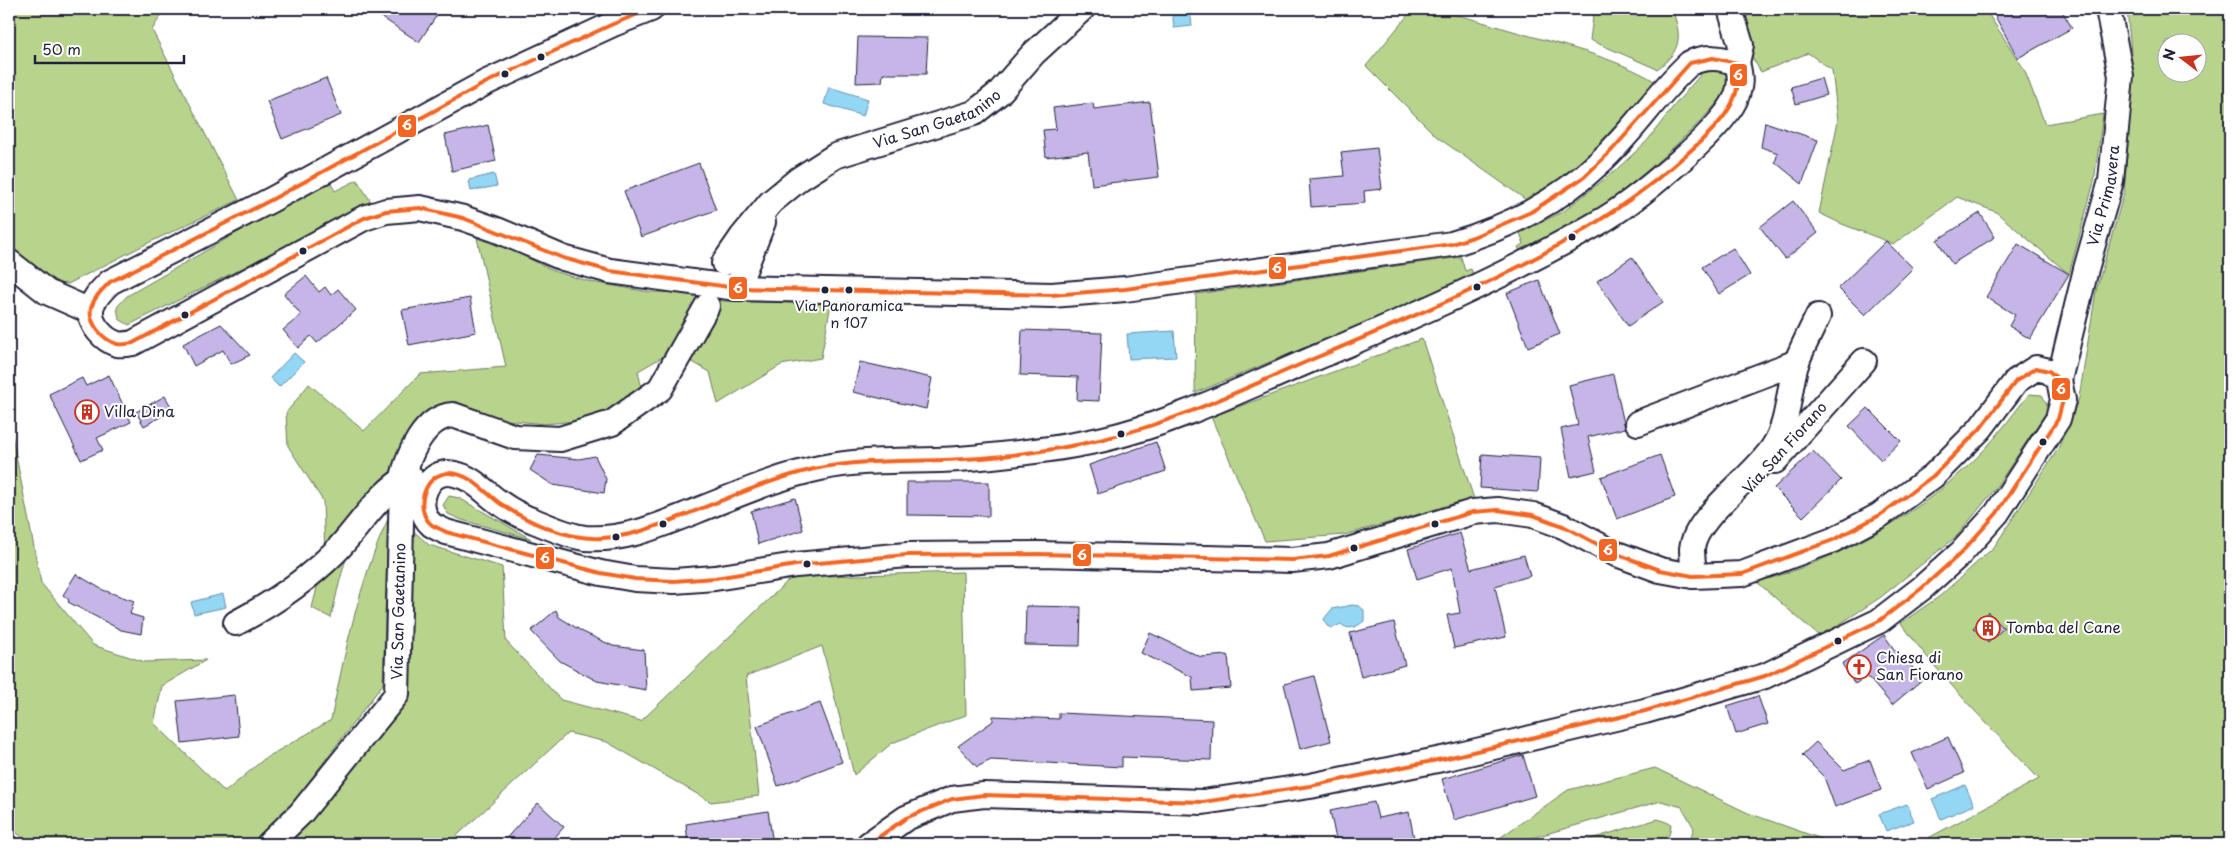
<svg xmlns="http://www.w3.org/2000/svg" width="2239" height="853" font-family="'Playpen Sans',sans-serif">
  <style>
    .green { fill: #b8d48c; stroke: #6d7b64; fill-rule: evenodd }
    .water { fill: #93d7f4; stroke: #668faa }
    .building { fill: #c6b6e7; stroke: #22223b }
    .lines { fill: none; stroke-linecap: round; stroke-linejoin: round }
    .minor-casing { stroke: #22223b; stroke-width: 28 }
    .minor { stroke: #fff; stroke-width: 24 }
    .bus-1-casing { stroke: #fff; stroke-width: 8 }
    .bus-1 { stroke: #f26522; stroke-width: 4 }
    .bus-dot { fill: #22223b; stroke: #fff; stroke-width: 2 }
    .labels { text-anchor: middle; stroke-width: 4; stroke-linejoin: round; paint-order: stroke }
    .bus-label { font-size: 14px; fill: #22223b; stroke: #fff }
    .street-label { font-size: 15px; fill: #22223b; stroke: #fff }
    .poi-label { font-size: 15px; fill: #22223b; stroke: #fff; text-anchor: start }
    .line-badge { stroke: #fff; stroke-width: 2 }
    .badge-label { font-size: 14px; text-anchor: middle; font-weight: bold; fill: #fff }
  </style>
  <rect width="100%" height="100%" fill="#fff"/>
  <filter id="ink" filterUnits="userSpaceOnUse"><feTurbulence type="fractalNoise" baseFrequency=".02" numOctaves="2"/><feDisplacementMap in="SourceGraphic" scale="10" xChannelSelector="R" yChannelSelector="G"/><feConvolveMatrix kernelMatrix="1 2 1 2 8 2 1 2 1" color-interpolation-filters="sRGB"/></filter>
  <g filter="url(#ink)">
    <g class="green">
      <path d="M 9,9 L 165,9 L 152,30 L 239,200 L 148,243 L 68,284 L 57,283 L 9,247 Z"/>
      <path d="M 1413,9 C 1447,9 1480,22 1513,31 C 1560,45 1613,56 1656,82 L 1582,162 L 1529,202 L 1437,137 L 1366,66 Z"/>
      <path d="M 1594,9 L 1672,9 C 1682,36 1682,51 1657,69 L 1590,40 Z"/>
      <path d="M 1737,9 L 1985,9 L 2024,69 L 2045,124 L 2103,114 L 2094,182 L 2069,274 L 1996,212 L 1957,197 L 1894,244 L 1842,224 L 1819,213 L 1838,121 L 1832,70 L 1808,53 L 1761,72 L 1753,59 Z"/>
      <path d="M 2127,9 L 2230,9 L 2230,844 L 1917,844 L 2039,779 C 1992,728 1941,679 1901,623 L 1940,596 L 1994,547 L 2058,449 L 2079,398 L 2096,291 L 2124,193 L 2133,74 ZM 2166,42 L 2196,42 L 2196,72 L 2166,72 Z"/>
      <path d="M 1718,66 C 1723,71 1728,75 1729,82 C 1730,103 1613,202 1591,215 C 1568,229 1544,241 1521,253 L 1518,247 L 1524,244 L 1520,233 L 1564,211 L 1616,170 L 1647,141 L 1673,107 L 1707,67 Z"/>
      <path d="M 329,180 L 335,191 L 357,180 L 372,203 L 129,325 L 119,319 L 117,307 L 127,296 Z"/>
      <path d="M 477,238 L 518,253 L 556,272 L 591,282 L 649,292 L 703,293 L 673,351 L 638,371 L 641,385 L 653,385 L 629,402 L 588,420 L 544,424 L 507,420 L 445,405 C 415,411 409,440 398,464 C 390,482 376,496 366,513 C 347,545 339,583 331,618 L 312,608 L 325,555 L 323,501 L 288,446 L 286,413 L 309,384 L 364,431 L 420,374 L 506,367 Z"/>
      <path d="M 1461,257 L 1465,271 L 1471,269 L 1473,274 L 1413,306 L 1388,313 L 1195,393 L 1196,294 Z"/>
      <path d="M 720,301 L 831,304 L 821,358 L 781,365 L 718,404 L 710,372 L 689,360 Z"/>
      <path d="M 1422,339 L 1474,499 L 1344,535 L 1265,541 L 1211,417 Z"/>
      <path d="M 2029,394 L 2042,395 L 2047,404 L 2045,414 L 1995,489 L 1957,536 L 1881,597 L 1820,637 L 1757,582 C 1835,561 1910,520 1969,465 C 1992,444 2010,418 2029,394 Z"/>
      <path d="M 9,420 L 41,583 L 93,645 L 145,662 L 206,660 L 162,686 L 154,723 L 225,792 L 264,759 L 331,720 C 345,651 359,583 388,519 L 383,684 L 292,804 L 251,844 L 31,844 L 9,827 Z"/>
      <path d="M 449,496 L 459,498 L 531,539 L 462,520 L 448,514 L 443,505 Z"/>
      <path d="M 409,527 L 429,545 L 502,567 L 506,641 L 561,700 L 641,721 L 792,577 L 963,572 L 966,715 L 892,743 L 854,775 L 822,646 L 746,676 L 759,796 L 711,802 L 607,742 L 568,733 L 448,844 L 281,844 L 405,698 Z"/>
      <path d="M 1655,768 L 1748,813 L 1836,844 L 1688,844 L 1694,828 L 1682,807 L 1661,801 L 1511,844 L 1491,844 L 1568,790 Z"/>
      <path d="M 1658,819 L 1671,824 L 1670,832 L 1665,844 L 1574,844 Z"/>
    </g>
    <g class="water">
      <path d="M 1172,9 L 1190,9 L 1192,26 L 1174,28 Z"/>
      <path d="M 829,87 L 868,99 L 863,116 L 824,104 Z"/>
      <path d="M 494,174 L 497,186 L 471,191 L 469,180 Z"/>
      <path d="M 1174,331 L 1176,357 L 1129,359 L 1127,334 Z"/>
      <path d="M 294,353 L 304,362 L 279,387 L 270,378 Z"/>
      <path d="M 223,594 L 226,607 L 194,614 L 191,602 Z"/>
      <path d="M 1352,605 L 1359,606 L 1364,610 L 1364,621 C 1357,627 1348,631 1341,624 L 1332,628 L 1327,626 L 1324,619 L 1332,609 Z"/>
      <path d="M 1965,785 L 1974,805 L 1941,819 L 1932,799 Z"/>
      <path d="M 1907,804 L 1914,821 L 1886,831 L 1879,814 Z"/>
    </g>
    <g class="building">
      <path d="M 369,9 L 441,9 L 419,42 Z"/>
      <path d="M 1991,9 L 2061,9 L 2072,28 L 2018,58 Z"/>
      <path d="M 858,37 L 928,38 L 926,74 L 883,74 L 882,82 L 856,83 Z"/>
      <path d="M 326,78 L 341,115 L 282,139 L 267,101 Z"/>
      <path d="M 1821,78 L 1826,95 L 1796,104 L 1791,87 Z"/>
      <path d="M 1150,102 L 1159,177 L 1092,185 L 1088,152 L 1046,157 L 1043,130 L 1056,129 L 1053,108 L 1093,103 L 1094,109 Z"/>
      <path d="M 1765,122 L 1818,140 L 1802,184 L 1775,162 L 1778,153 L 1761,147 Z"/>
      <path d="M 488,125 L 496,161 L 452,171 L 445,135 Z"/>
      <path d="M 1377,148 L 1382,189 L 1364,191 L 1365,203 L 1311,207 L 1309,179 L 1344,176 L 1341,152 Z"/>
      <path d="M 699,163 L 716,210 L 641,237 L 624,191 Z"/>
      <path d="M 1793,201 L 1818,233 L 1785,259 L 1760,227 Z"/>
      <path d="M 1980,213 L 1995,237 L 1952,264 L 1937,240 Z"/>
      <path d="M 1886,241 L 1913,268 L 1865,315 L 1838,288 Z"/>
      <path d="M 2018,244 L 2069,274 L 2030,339 L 2009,326 L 2015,315 L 1986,297 Z"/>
      <path d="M 1733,248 L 1750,275 L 1719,294 L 1702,267 Z"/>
      <path d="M 1632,257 L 1663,302 L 1628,326 L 1597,281 Z"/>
      <path d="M 306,276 L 319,292 L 325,287 L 331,295 L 338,289 L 356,310 L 317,343 L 311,336 L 298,348 L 283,330 L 301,315 L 284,294 Z"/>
      <path d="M 1539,280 L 1560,334 L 1528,347 L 1507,293 Z"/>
      <path d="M 470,298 L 476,332 L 409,345 L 402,310 Z"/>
      <path d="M 221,324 L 250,355 L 231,364 L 223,350 L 194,366 L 183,344 Z"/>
      <path d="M 1022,330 L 1102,333 L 1099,401 L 1077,400 L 1078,377 L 1020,375 Z"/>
      <path d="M 860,362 L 932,378 L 926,409 L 853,392 Z"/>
      <path d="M 1613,374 L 1625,428 L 1588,437 L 1596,471 L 1571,477 L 1561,429 L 1578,425 L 1569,385 Z"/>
      <path d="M 109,375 L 131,422 L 97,438 L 103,450 L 81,460 L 49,394 L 82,378 L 86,386 Z"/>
      <path d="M 165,396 L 173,410 L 144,426 L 136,412 Z"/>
      <path d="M 1868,408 L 1901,441 L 1881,460 L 1849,426 Z"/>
      <path d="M 1156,442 L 1166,471 L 1098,494 L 1089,465 Z"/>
      <path d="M 1813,451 L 1841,480 L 1803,517 L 1774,488 Z"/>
      <path d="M 1482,454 L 1540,458 L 1538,492 L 1480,488 Z"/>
      <path d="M 538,455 L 579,459 L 595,456 L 606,479 L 604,493 L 553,485 L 530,470 Z"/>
      <path d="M 1660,455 L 1675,497 L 1617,519 L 1601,477 Z"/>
      <path d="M 907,482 L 989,482 L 989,516 L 907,515 Z"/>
      <path d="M 795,498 L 803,530 L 758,544 L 751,511 Z"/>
      <path d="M 1460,533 L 1471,569 L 1524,555 L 1530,576 L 1495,586 L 1506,637 L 1454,648 L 1447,615 L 1460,613 L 1452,568 L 1417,579 L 1408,549 Z"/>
      <path d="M 76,574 L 103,590 L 134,601 L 130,614 L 143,618 L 141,634 L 121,630 L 68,602 L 69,600 L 63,595 Z"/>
      <path d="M 1026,606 L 1081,607 L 1080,646 L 1025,645 Z"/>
      <path d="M 556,610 L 559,617 L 583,632 L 613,646 L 644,650 L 646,690 L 597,681 L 560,661 L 531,631 Z"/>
      <path d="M 1988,612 L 2004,628 L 1988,643 L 1973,628 Z"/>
      <path d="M 1394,622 L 1405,665 L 1361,677 L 1350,633 Z"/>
      <path d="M 1150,633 L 1201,657 L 1228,655 L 1231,688 L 1193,691 L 1192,677 L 1141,653 Z"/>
      <path d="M 1884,635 L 1901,659 L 1903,657 L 1923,679 L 1892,705 L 1867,676 L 1855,684 L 1842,664 Z"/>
      <path d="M 1314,676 L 1331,741 L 1300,749 L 1284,684 Z"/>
      <path d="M 235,695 L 239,736 L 182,743 L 177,701 Z"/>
      <path d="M 1758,696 L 1768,724 L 1736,734 L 1727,706 Z"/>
      <path d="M 820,703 L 842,762 L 778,786 L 757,726 Z"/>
      <path d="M 1059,713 L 1212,720 L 1211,760 L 1122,757 L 1122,767 L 991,760 L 977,767 L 958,746 L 993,721 L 993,716 L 1059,719 Z"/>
      <path d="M 1948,737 L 1964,773 L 1928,789 L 1912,753 Z"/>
      <path d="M 1816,742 L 1844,770 L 1870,760 L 1881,790 L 1835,807 L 1824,777 L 1802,755 Z"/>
      <path d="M 1523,755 L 1535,796 L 1454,820 L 1442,779 Z"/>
      <path d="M 1374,802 L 1378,818 L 1409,812 L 1415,844 L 1337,844 L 1330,811 Z"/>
      <path d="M 538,803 L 564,827 L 549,844 L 501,844 Z"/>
      <path d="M 768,811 L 773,844 L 688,844 L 686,824 Z"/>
    </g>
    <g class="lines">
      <g class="minor-casing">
        <g id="minor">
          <path d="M 651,9 L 613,24 L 485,83 L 271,200 L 110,282 C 103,289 91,300 91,311 C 90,325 104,340 117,344 C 122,345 128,344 133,343 L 364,218 L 386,211 L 420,208 L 463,218 L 497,230 L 563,258 L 610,271 L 737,288 L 1052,295 L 1125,289 L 1452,244 C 1508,227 1557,203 1600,162 C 1633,132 1657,93 1690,63 C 1707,56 1719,57 1737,63 C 1741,77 1741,86 1735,100 C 1719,133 1632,204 1598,223 C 1505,277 1405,320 1306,362 C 1240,390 1173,423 1104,439 C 1056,450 1007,455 959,459 C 913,462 866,458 820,468 C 777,477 737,495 696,511 C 660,525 626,541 585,538 C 568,536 549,527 534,521 C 523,517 510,510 500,503 C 485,493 474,478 455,474 C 427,466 411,507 432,525 C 433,526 444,531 446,532 L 601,573 L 635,579 L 674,581 L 715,578 L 796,565 L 907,555 L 1039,554 L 1292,560 L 1329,556 L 1473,512 L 1498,510 L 1533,515 L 1563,526 L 1614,553 L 1660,570 L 1693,576 L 1742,574 L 1833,540 L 1880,515 L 1933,476 L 1980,429 L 2016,381 L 2036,368 L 2049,371 L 2059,380 L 2063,400 L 2058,419 L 1997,513 L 1961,553 L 1922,588 L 1879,621 L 1765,676 L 1645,711 L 1447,758 L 1310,786 L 1203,802 L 984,795 L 952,799 L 906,818 L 869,844"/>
          <path d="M 1730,9 L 1741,45 L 1737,63"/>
          <path d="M 9,262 L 47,292 L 90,311"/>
          <path id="s1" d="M 724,263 L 742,237 L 771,202 L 799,179 L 835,156 L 974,113 L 999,93 L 1033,54 L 1082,9"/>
          <path d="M 737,288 L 763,222"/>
          <path id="s2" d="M 2059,380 L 2086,269 L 2111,181 L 2121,76 L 2108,9"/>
          <path d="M 1638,423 L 1797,362"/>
          <path d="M 1775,461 L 1864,361"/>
          <path d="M 1693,576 C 1694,567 1692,558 1692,549 C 1695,516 1756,476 1774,446 C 1790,420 1788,388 1797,361 C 1803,346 1811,331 1818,316"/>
          <path d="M 236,623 C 272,604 306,581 335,552 C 358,529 380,490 410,476"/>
          <path id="s3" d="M 269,844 L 301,813 L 397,694 L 402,481 C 408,455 424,417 453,415 L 515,437 L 560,439 L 612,423 L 660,389 L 707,306"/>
        </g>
      </g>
      <use href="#minor" class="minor"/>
      <g class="bus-1-casing">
        <path id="bus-1" d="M 651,9 L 613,24 L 485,83 L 271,200 L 110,282 C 103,289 94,297 91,308 C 88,323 103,340 117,344 C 122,345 128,344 133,343 L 364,218 L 386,211 L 420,208 L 463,218 L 563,258 L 610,271 L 737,288 L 1052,295 L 1125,289 L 1452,244 L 1473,237 L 1531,212 L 1584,177 L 1612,150 L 1690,63 L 1713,58 L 1737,63 C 1746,101 1715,129 1689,152 C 1584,248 1449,301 1320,356 C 1249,386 1180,421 1104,439 C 1053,451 998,458 944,460 C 900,461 857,460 814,469 C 771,479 731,497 690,513 C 662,524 633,537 602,538 C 568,540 529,523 501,504 C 485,493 470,473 449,473 C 424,473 413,510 432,525 C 433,526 445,531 446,532 L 601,573 L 635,579 L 674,581 L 715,578 L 796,565 L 907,555 L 1039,554 L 1292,560 L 1329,556 L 1473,512 L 1498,510 L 1533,515 L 1563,526 L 1614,553 L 1660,570 L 1693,576 L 1742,574 L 1833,540 L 1880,515 L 1933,476 L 1980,429 L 2016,381 L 2036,368 L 2049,371 L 2059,380 L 2063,400 L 2058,419 L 1997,513 L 1961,553 L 1922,588 L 1879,621 L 1765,676 L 1645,711 L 1447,758 L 1310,786 L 1203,802 L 984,795 L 952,799 L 906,818 L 869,844"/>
      </g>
      <use href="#bus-1" class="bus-1"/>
    </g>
  </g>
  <defs>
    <g id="building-ring" transform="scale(1.25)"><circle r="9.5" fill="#fff" stroke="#c8321e" stroke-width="1.5"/><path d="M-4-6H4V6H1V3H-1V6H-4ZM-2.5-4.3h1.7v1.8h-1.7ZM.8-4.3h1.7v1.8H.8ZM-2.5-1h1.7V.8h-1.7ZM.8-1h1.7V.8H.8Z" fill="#c8321e"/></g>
    <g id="church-ring" transform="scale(1.25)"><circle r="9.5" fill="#fff" stroke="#c8321e" stroke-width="1.5"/><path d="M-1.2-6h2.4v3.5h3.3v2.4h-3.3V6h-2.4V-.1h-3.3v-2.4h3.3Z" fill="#c8321e"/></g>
  </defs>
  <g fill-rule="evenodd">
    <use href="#building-ring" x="87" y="412"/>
    <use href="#building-ring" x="1988" y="628"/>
    <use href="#church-ring" x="1859" y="667"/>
  </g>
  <g class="bus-dot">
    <circle cx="541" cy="57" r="4.5"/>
    <circle cx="505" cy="74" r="4.5"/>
    <circle cx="1572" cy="237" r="4.5"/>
    <circle cx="303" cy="251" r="4.5"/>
    <circle cx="1477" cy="287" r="4.5"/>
    <circle cx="825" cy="290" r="4.5"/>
    <circle cx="849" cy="290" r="4.5"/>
    <circle cx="185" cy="315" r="4.5"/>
    <circle cx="1121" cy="434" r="4.5"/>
    <circle cx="2043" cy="442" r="4.5"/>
    <circle cx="663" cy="524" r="4.5"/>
    <circle cx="1435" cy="524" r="4.5"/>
    <circle cx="616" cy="537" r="4.5"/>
    <circle cx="1354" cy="548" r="4.5"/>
    <circle cx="807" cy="564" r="4.5"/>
    <circle cx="1838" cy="641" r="4.5"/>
  </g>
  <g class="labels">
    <g class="bus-label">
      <text x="849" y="311">Via Panoramica<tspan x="849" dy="17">n 107</tspan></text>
    </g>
    <g class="street-label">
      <text dy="5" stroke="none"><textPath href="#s1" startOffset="265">Via San Gaetanino</textPath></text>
      <text dy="5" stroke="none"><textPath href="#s2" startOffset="190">Via Primavera</textPath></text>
      <text transform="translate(1785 448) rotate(-48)" y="5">Via San Fiorano</text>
      <text dy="5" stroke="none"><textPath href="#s3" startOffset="280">Via San Gaetanino</textPath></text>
    </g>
    <g class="poi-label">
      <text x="104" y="417">Villa Dina</text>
      <text x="2006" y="633">Tomba del Cane</text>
      <text x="1876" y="663">Chiesa di<tspan x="1876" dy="17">San Fiorano</tspan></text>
    </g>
  </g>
  <g class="line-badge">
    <rect x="1729" y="63" width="19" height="24" rx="5" fill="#f26522"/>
    <rect x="397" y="114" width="20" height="24" rx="5" fill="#f26522"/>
    <rect x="1268" y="256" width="19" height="24" rx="5" fill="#f26522"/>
    <rect x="728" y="276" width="20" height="24" rx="5" fill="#f26522"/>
    <rect x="2051" y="377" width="20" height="24" rx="5" fill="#f26522"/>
    <rect x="1598" y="538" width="20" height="24" rx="5" fill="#f26522"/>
    <rect x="1072" y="543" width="20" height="24" rx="5" fill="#f26522"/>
    <rect x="535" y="546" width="20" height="24" rx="5" fill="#f26522"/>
  </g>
  <g class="badge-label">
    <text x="1738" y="80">6</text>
    <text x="407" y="130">6</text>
    <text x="1277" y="273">6</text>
    <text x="738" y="293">6</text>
    <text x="2061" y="394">6</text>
    <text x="1608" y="555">6</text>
    <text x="1082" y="560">6</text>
    <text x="545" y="563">6</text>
  </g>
  <rect width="2239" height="853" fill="none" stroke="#fff" stroke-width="30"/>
  <rect x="15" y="15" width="2209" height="823" fill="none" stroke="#22223b" stroke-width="2" filter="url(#ink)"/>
  <g transform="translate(2182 58) rotate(286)"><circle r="24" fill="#ffffff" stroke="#a7a7b1"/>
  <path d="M0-4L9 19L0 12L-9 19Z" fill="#c8321e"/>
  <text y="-8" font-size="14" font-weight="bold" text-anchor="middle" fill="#22223b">N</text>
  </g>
  <path d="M35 55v8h149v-8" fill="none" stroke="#22223b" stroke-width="2.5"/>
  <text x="42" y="55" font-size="15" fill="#22223b" stroke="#ffffff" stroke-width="4" paint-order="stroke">50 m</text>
</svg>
